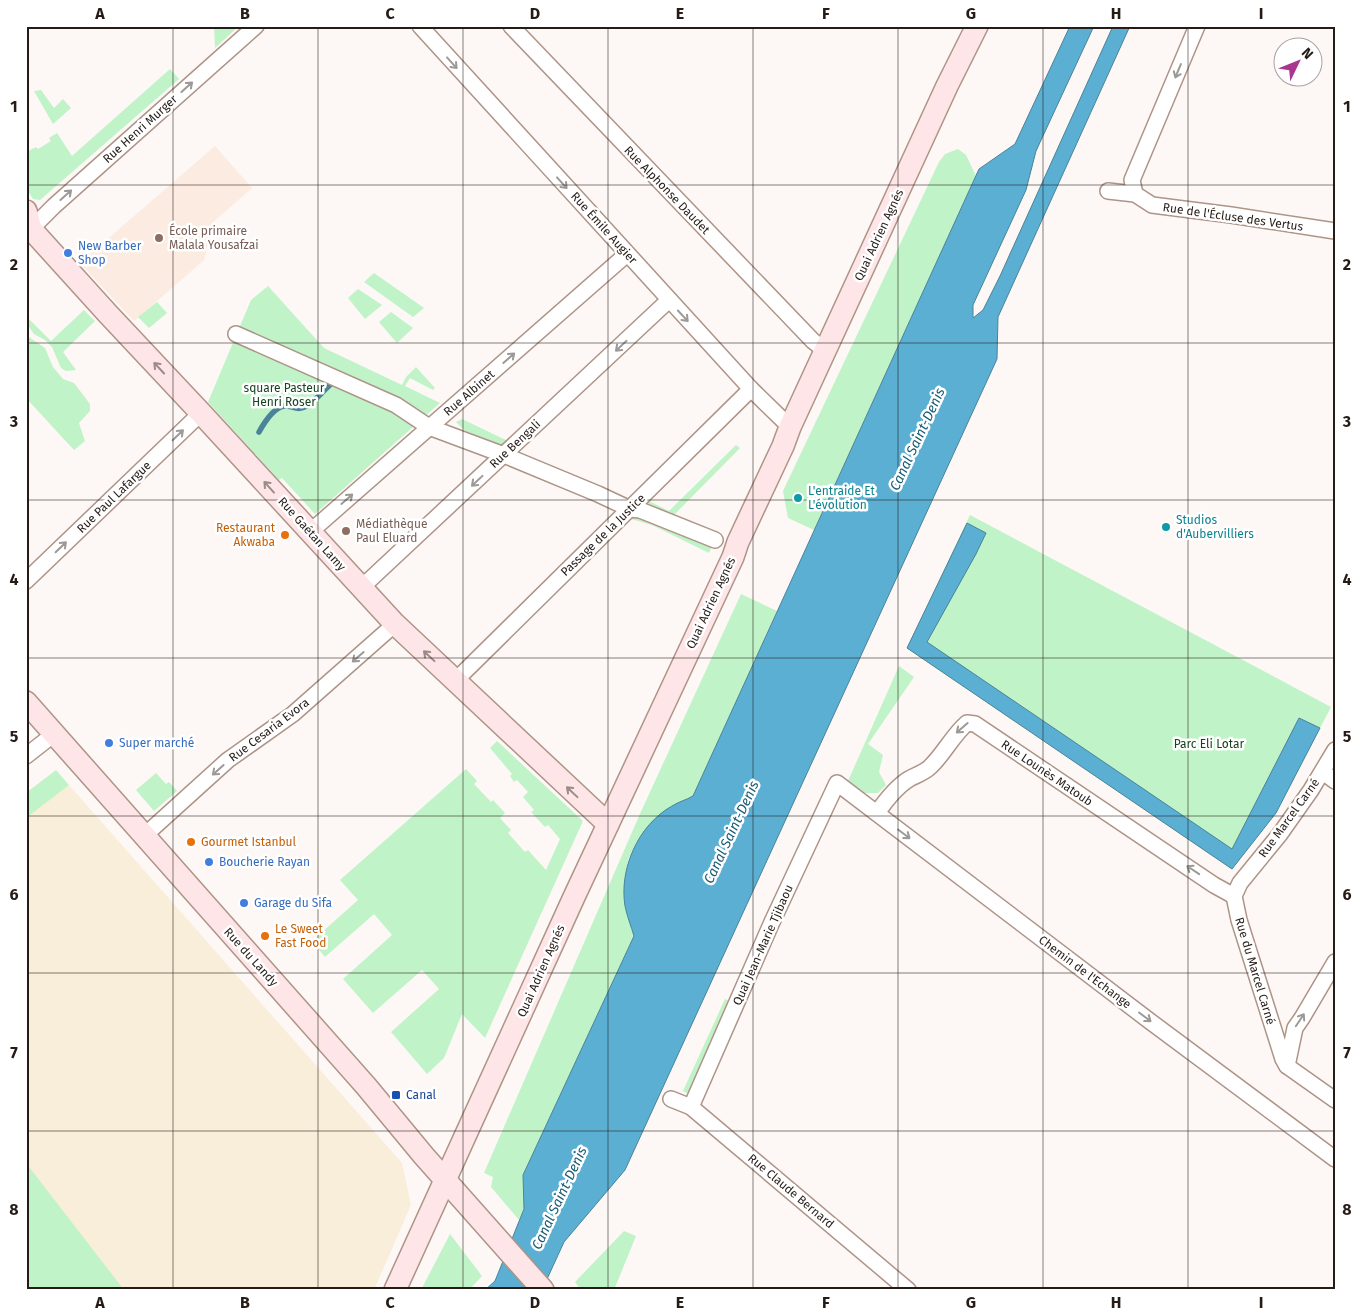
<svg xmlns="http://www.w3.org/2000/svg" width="1361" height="1316" font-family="'Fira Sans',sans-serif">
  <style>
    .industrial { fill: #f9eed9 }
    .education { fill: #fcebe0 }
    .green { fill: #c0f3c7 }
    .water { fill: #5aafd2; stroke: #4a839a }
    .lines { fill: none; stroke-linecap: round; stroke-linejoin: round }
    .stream { stroke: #4a839a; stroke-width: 5.5 }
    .street-casing { stroke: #ae9487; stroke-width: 18 }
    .secondary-casing { stroke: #ae9487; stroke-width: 24 }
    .street { stroke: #fff; stroke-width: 15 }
    .secondary { stroke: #fee5e7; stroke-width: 21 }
    .oneway { stroke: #9d9997 }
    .oneway2 { stroke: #9d8b89 }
    .grid { fill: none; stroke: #261c17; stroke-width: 1; stroke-opacity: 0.55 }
    .education-dot { fill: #8d6e63; stroke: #fff; stroke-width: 2 }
    .shop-dot { fill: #3f7fe0; stroke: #fff; stroke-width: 2 }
    .culture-dot { fill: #0f9aa8; stroke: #fff; stroke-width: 2 }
    .food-dot { fill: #e8710a; stroke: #fff; stroke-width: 2 }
    .transit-dot { fill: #1a4fb4; stroke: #fff; stroke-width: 2 }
    .labels { text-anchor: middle; stroke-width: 5; stroke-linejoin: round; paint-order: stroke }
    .street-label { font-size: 12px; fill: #261c17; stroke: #fff }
    .education-label { font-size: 12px; fill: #785e54; stroke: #fff; text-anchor: start }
    .shop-label { font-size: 12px; fill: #366cbe; stroke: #fff; text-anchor: start }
    .park-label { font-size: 12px; fill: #174322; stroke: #fff }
    .culture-label { font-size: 12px; fill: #0d838f; stroke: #fff; text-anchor: start }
    .food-label { font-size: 12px; fill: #c56008; stroke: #fff; text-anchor: start }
    .transit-label { font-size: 12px; fill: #164399; stroke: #fff; text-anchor: start }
    .water-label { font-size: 14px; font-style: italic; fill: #195b74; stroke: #fff }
    .neatline { fill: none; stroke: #261c17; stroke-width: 2 }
    .grid-label { font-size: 16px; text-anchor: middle; font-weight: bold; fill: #261c17 }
  </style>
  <rect width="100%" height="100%" fill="#fdf8f5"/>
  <path class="industrial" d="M 69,785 L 402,1163 L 411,1205 L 374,1290 L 26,1290 L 26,817 Z"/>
  <path class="education" d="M 215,146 L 252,188 L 213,222 L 204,260 L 134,321 L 80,263 Z"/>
  <g class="green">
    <path d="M 214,26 L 239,26 L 215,48 Z"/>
    <path d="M 170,69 L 179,79 L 40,200 L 33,199 L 26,188 L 26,150 L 28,151 L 36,147 L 38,149 L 51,141 L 49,138 L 57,133 L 72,156 Z"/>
    <path d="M 41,90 L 54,108 L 63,99 L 71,108 L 53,124 L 34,91 Z"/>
    <path d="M 958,149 L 966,155 L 976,176 L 814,530 L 788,518 L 783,491 L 939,162 L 945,154 Z"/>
    <path d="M 374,273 L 424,308 L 413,317 L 364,282 Z"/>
    <path d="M 268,286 L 324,348 L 402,385 L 406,377 L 416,367 L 435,388 L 433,390 L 410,378 L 405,386 L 440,403 L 315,514 L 282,478 L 279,480 L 208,402 L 251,300 Z"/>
    <path d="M 358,289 L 382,305 L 365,319 L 348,298 Z"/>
    <path d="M 157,302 L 167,313 L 149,328 L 138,317 Z"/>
    <path d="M 84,310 L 95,321 L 63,352 L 76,370 L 66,371 L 61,368 L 52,347 L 45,340 L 34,334 L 27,324 L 29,319 L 51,341 Z"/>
    <path d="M 391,312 L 413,328 L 397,343 L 379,322 Z"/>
    <path d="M 26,335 L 45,348 L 53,367 L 63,379 L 74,383 L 90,404 L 90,411 L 79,423 L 85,441 L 74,450 L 26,398 Z"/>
    <path d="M 462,419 L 508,441 L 501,447 L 464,430 L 456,422 Z"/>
    <path d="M 736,445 L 740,448 L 672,517 L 645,505 L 649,501 L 669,511 Z"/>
    <path d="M 637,512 L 712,546 L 709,553 L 652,525 L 631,519 Z"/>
    <path d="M 970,515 L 1331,707 L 1276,813 L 1232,869 L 907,648 Z"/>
    <path d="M 741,594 L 777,611 L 693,797 L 671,806 L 636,843 L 628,860 L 624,883 L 625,906 L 634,936 L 523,1175 L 524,1209 L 519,1220 L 491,1187 L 493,1177 L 484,1173 L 639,816 Z"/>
    <path d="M 899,666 L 914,677 L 868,744 L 883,755 L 879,772 L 886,785 L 878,793 L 865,793 L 848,781 Z"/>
    <path d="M 497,741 L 583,821 L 485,1038 L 462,1014 L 444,1058 L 427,1074 L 391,1032 L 439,989 L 422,970 L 373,1013 L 343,979 L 392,935 L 374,914 L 325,957 L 312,941 L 358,900 L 340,880 L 466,769 L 477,781 L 474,784 L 491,802 L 493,800 L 505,813 L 500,818 L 511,830 L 508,833 L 525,852 L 528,850 L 546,870 L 560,839 L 548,825 L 545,827 L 531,812 L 534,810 L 523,797 L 528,792 L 517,780 L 514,782 L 510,776 L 512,774 L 490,748 Z"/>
    <path d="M 56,770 L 69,785 L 26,818 L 26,793 Z"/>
    <path d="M 156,773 L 166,784 L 169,782 L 177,791 L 154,811 L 136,790 Z"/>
    <path d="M 725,999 L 732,1002 L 717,1034 L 714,1033 L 709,1043 L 713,1046 L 690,1095 L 683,1091 Z"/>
    <path d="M 26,1163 L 124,1290 L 26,1290 Z"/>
    <path d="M 624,1231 L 636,1236 L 614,1290 L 581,1290 L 575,1282 Z"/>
    <path d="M 450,1234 L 482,1276 L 469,1290 L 421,1290 Z"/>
  </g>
  <g class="water">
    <path d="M 1070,26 L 1094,26 L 1036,151 L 1026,190 L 973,305 L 973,318 L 983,310 L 1000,276 L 1113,26 L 1130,26 L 998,317 L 997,359 L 625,1170 L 564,1242 L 542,1290 L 485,1290 L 495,1281 L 524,1209 L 523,1175 L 634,936 C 631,926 627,916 625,906 C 619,869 638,825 672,806 C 678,802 686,800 693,796 L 979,169 L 1015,144 Z"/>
    <path d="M 967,523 L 986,533 L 976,554 L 927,642 L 1232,849 L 1299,718 L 1320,728 L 1276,813 L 1232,869 L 907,648 Z"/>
  </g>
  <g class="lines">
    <path class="stream" d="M 259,432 C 264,423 273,408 284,406 C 292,405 297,412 307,406 C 315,401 323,391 331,384"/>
    <g class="street-casing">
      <g id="street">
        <path d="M 420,26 L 751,389 L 790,427"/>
        <path d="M 511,26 L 813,341 L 826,351"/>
        <path d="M 1108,191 L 1135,194 L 1152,205 L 1231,215 L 1335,231"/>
        <path d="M 1135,194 L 1132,180 L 1197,26"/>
        <path d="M 26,234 L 54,206 L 256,26"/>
        <path d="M 236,334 L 396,405 L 429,427 L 504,455 L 598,494 L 630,509 L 640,510 L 715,540"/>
        <path d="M 310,532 L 627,254"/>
        <path d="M 26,581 L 201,413"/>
        <path d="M 361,588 L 669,300"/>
        <path d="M 455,681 L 751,389"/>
        <path d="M 1335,750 L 1311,790 L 1280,834 L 1240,883 L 1234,896 L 1239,920 L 1283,1059 L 1287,1066 L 1335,1100"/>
        <path d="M 26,756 L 54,734"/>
        <path d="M 1323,772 L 1335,781"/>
        <path d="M 877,813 C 886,800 896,787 909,779 C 916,775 924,773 930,767 C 944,754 952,736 967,723 L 975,724 L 1214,885 L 1234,896"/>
        <path d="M 144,836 L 228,760 L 293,714 L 395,624"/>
        <path d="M 1287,1066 L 1295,1028 L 1302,1018 L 1335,962"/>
        <path d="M 671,1099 L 691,1107 L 908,1290"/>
        <path d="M 691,1107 L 772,922 L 837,783 L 1147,1019 L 1335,1159"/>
      </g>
    </g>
    <g class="secondary-casing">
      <g id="secondary">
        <path d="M 26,211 L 31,229 L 108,314 L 201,413 L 395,624 L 608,824"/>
        <path d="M 26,702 L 366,1086 L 424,1156 L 543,1290"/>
        <path d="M 395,1290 L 574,897 L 733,557 L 738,542 L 783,446 L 790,427 L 947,86 L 977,26"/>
      </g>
    </g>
    <use href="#street" class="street"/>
    <use href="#secondary" class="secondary"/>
  </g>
  <defs><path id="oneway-shaft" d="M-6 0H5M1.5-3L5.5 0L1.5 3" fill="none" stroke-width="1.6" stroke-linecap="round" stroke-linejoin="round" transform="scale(1.25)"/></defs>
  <g class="oneway">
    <use href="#oneway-shaft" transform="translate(452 63) rotate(48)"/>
    <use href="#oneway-shaft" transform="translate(1178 71) rotate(113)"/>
    <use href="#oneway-shaft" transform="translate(187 87) rotate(-42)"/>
    <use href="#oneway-shaft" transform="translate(562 183) rotate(48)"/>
    <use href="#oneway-shaft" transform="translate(66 195) rotate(-42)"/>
    <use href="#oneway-shaft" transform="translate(683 316) rotate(47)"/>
    <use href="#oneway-shaft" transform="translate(621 346) rotate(137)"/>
    <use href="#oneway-shaft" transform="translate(509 358) rotate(-41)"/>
    <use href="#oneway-shaft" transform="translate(178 435) rotate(-44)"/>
    <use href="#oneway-shaft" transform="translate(477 481) rotate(137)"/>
    <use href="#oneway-shaft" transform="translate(347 499) rotate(-41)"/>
    <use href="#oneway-shaft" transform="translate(61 547) rotate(-44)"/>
    <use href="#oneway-shaft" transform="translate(358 657) rotate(139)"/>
    <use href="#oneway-shaft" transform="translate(962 728) rotate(139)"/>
    <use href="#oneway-shaft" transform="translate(218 770) rotate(138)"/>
    <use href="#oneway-shaft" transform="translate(904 834) rotate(37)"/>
    <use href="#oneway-shaft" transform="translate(1193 870) rotate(-146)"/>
    <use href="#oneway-shaft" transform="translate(1145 1017) rotate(37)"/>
    <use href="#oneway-shaft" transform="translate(1300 1020) rotate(-56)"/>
  </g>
  <g class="oneway2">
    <use href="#oneway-shaft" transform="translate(159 368) rotate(-133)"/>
    <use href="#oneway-shaft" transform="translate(269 487) rotate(-132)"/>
    <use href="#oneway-shaft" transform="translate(429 656) rotate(-137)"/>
    <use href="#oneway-shaft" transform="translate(572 792) rotate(-137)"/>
  </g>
  <path class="grid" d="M 173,26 L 173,1290M 318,26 L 318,1290M 463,26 L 463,1290M 608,26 L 608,1290M 753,26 L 753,1290M 898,26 L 898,1290M 1043,26 L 1043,1290M 1188,26 L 1188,1290M 26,185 L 1335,185M 26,343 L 1335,343M 26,500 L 1335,500M 26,658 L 1335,658M 26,816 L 1335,816M 26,973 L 1335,973M 26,1131 L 1335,1131"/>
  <g class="education-dot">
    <circle cx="159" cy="238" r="5"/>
    <circle cx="346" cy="531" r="5"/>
  </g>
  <g class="shop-dot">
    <circle cx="68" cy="253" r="5"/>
    <circle cx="109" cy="743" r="5"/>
    <circle cx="209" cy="862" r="5"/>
    <circle cx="244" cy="903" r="5"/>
  </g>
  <g class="culture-dot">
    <circle cx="798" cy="498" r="5"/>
    <circle cx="1166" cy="527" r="5"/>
  </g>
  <g class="food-dot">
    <circle cx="285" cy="535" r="5"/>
    <circle cx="191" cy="842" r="5"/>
    <circle cx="265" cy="936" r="5"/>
  </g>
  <rect class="transit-dot" x="391" y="1090" width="10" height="10" rx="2.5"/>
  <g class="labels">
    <g class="street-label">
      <text transform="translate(140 129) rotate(-42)" y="4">Rue Henri Murger</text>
      <text transform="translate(667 190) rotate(46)" y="4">Rue Alphonse Daudet</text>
      <text transform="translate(1233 217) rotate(8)" y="4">Rue de l'Écluse des Vertus</text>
      <text transform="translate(604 228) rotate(48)" y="4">Rue Émile Augier</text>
      <text transform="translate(879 235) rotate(-65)" y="4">Quai Adrien Agnés</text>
      <text transform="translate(469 393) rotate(-41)" y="4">Rue Albinet</text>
      <text transform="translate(515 444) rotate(-43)" y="4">Rue Bengali</text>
      <text transform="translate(114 497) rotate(-44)" y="4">Rue Paul Lafargue</text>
      <text transform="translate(312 534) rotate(48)" y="4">Rue Gaétan Lamy</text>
      <text transform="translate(603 535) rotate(-44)" y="4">Passage de la Justice</text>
      <text transform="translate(711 603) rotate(-65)" y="4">Quai Adrien Agnés</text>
      <text transform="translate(269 730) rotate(-37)" y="4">Rue Cesaria Evora</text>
      <text transform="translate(1047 773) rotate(34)" y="4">Rue Lounès Matoub</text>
      <text transform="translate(1289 818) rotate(-54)" y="4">Rue Marcel Carné</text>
      <text transform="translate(763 945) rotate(-66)" y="4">Quai Jean-Marie Tjibaou</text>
      <text transform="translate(251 957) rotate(48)" y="4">Rue du Landy</text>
      <text transform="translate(541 971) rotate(-66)" y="4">Quai Adrien Agnés</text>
      <text transform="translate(1255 971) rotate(73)" y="4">Rue du Marcel Carné</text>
      <text transform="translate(1085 972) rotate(37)" y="4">Chemin de l'Echange</text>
      <text transform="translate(791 1191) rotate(40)" y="4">Rue Claude Bernard</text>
    </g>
    <g class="education-label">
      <text x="169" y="235">École primaire<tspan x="169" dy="14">Malala Yousafzai</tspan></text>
      <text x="356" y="528">Médiathèque<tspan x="356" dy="14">Paul Eluard</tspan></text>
    </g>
    <g class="shop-label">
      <text x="78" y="250">New Barber<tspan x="78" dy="14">Shop</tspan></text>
      <text x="119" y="747">Super marché</text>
      <text x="219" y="866">Boucherie Rayan</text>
      <text x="254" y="907">Garage du Sifa</text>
    </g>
    <g class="park-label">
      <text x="284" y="392">square Pasteur<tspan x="284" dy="14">Henri Roser</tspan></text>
      <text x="1209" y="748">Parc Eli Lotar</text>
    </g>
    <g class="culture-label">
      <text x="808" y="495">L'entraide Et<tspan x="808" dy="14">L'évolution</tspan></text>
      <text x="1176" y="524">Studios<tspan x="1176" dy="14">d'Aubervilliers</tspan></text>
    </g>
    <g class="food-label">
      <text x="275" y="532" text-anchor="end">Restaurant<tspan x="275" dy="14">Akwaba</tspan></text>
      <text x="201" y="846">Gourmet Istanbul</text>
      <text x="275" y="933">Le Sweet<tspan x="275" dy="14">Fast Food</tspan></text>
    </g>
    <g class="transit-label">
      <text x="406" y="1099">Canal</text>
    </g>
    <g class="water-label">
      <text transform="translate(917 439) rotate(-65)" y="5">Canal Saint-Denis</text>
      <text transform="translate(731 832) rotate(-65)" y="5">Canal Saint-Denis</text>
      <text transform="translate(559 1198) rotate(-65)" y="5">Canal Saint-Denis</text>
    </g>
  </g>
  <rect width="1361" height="1316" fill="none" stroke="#ffffff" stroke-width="55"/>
  <g transform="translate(1298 62) rotate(47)"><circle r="24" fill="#ffffff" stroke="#a8a4a2"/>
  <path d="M0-4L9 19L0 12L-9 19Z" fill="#a9358f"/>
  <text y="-8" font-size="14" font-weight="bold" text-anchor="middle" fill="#261c17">N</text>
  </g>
  <rect x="28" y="28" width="1306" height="1260" class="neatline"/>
  <g class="grid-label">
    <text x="100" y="19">A</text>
    <text x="245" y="19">B</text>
    <text x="390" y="19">C</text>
    <text x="535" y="19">D</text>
    <text x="680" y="19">E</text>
    <text x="826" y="19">F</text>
    <text x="971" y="19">G</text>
    <text x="1116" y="19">H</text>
    <text x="1261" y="19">I</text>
    <text x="14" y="112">1</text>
    <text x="1347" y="112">1</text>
    <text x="14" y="270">2</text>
    <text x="1347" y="270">2</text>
    <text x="14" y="427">3</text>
    <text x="1347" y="427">3</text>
    <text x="14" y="585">4</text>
    <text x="1347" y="585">4</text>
    <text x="14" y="742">5</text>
    <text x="1347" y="742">5</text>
    <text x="14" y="900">6</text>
    <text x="1347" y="900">6</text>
    <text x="14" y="1058">7</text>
    <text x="1347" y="1058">7</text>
    <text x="14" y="1215">8</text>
    <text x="1347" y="1215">8</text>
    <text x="100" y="1308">A</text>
    <text x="245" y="1308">B</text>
    <text x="390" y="1308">C</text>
    <text x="535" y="1308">D</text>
    <text x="680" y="1308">E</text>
    <text x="826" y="1308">F</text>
    <text x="971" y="1308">G</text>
    <text x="1116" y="1308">H</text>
    <text x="1261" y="1308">I</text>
  </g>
</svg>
